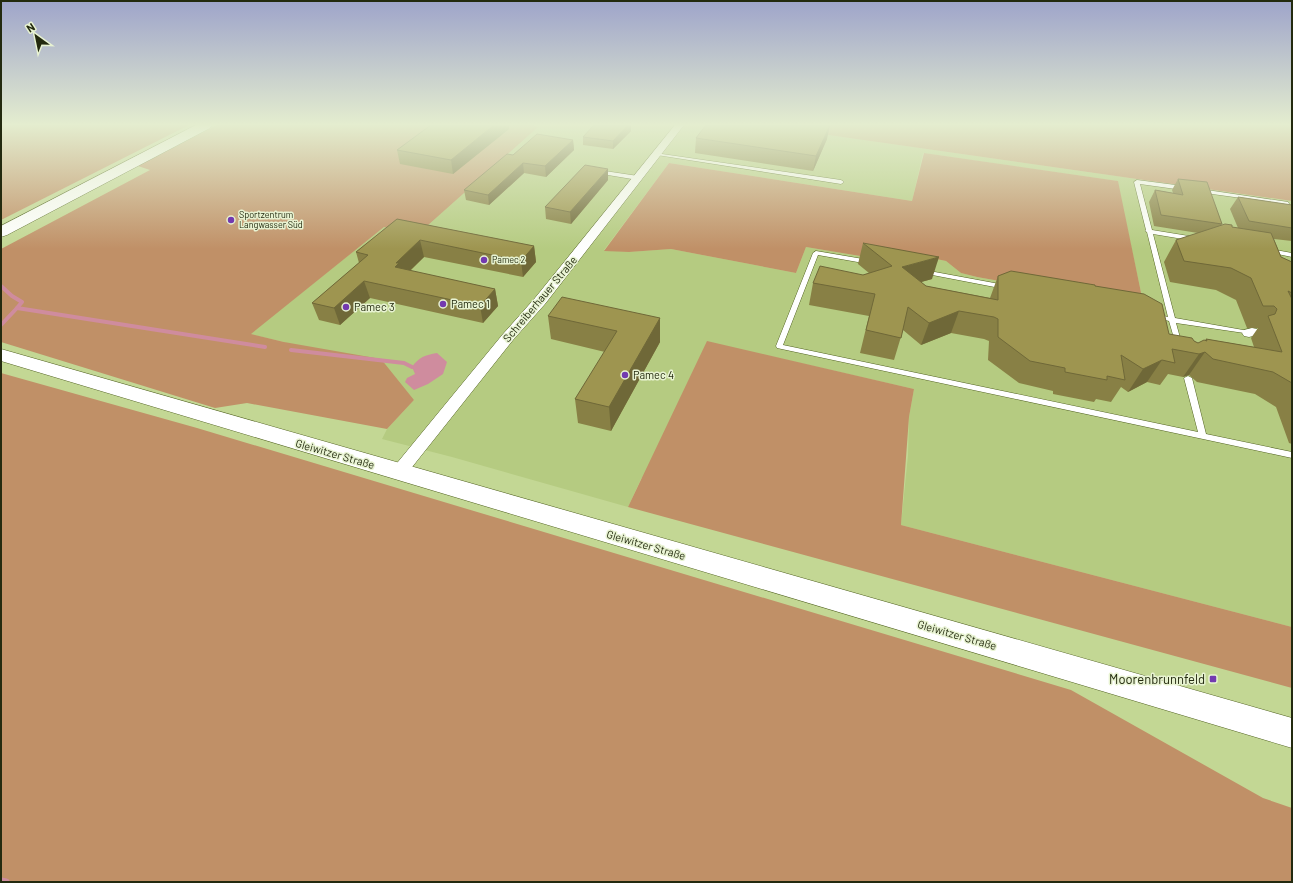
<svg xmlns="http://www.w3.org/2000/svg" width="1293" height="883" font-family="Barlow,sans-serif">
  <style>
    .built { fill: #b5cb81; fill-rule: evenodd }
    .green { fill: #c09067 }
    .water { fill: #cf8c9e }
    .lines { fill: none; stroke-linecap: round; stroke-linejoin: round }
    .stream-far1 { stroke: #cf8c9e; stroke-width: 4 }
    .stream { stroke: #cf8c9e; stroke-width: 7 }
    .lane-casing { stroke: #526222; stroke-width: 1 }
    .street-casing { stroke: #526222; stroke-width: 1 }
    .secondary-casing { stroke: #526222; stroke-width: 1 }
    .lane { fill: #fff; fill-rule: evenodd }
    .street { fill: #fff; fill-rule: evenodd }
    .secondary { fill: #fff; fill-rule: evenodd }
    .wall { fill: #888045 }
    .shaded-wall { fill: #6f6838 }
    .building { fill: #9e9550; stroke: #6f6838 }
    .poi-dot { fill: #733ab0; stroke: #e8f3d2; stroke-width: 1.5 }
    .labels { text-anchor: middle; stroke-width: 3; stroke-linejoin: round; paint-order: stroke }
    .far-poi-label { font-size: 9px; fill: #232a0f; stroke: #e8f3d2; text-anchor: start }
    .street-label { font-size: 11px; fill: #232a0f; stroke: #e8f3d2 }
    .poi-label { font-size: 11px; fill: #232a0f; stroke: #e8f3d2; text-anchor: start }
    .near-poi-label { font-size: 13px; fill: #232a0f; stroke: #e8f3d2; text-anchor: end }
  </style>
  <rect width="100%" height="100%" fill="#c3d794"/>
  <path class="built" d="M 533,125 L 759,125 L 1292,201 L 1292,627 L 901,525 L 908,455 L 909,417 L 914,389 L 765,355 L 641,479 L 628,507 L 452,457 L 382,439 L 387,429 L 414,400 L 284,342 L 250,334 L 384,227 L 518,144 L 537,127 ZM 923,153 L 1117,181 L 1144,306 L 977,277 L 961,273 L 946,261 L 917,255 L 896,262 L 806,247 L 796,273 L 671,249 L 629,252 L 604,250 L 669,163 L 912,201 Z"/>
  <g class="green">
    <path d="M 1,125 L 189,125 L 1,220 Z"/>
    <path d="M 217,125 L 533,125 L 538,127 L 418,234 L 384,227 L 251,334 L 284,342 L 381,359 L 414,400 L 387,429 L 247,403 L 215,408 L 1,342 L 1,249 L 150,170 L 138,166 Z"/>
    <path d="M 759,125 L 1292,125 L 1292,201 Z"/>
    <path d="M 924,153 L 1118,181 L 1144,307 L 977,277 L 961,273 L 946,261 L 917,255 L 896,262 L 806,247 L 796,273 L 671,249 L 629,252 L 604,251 L 669,163 L 912,201 Z"/>
    <path d="M 707,341 L 914,389 L 909,417 L 901,525 L 1292,627 L 1292,688 L 628,507 Z"/>
    <path d="M 1,373 L 197,428 L 1071,690 L 1263,798 L 1292,808 L 1292,882 L 1,882 Z"/>
  </g>
  <path class="water" d="M 437,353 L 447,362 L 443,374 L 428,384 L 414,390 L 405,382 L 407,378 L 415,374 L 412,367 C 419,357 425,355 437,353 Z"/>
  <g class="lines">
    <g class="stream-far1">
      <path d="M 1,286 L 12,296 L 22,302 L 17,308 L 265,347"/>
      <path d="M 1,325 L 17,308"/>
      <path d="M 291,350 L 404,363 L 412,367"/>
    </g>
    <path class="stream" d="M 1,881 L 6,882"/>
    <g class="lane-casing">
      <g id="lane">
        <path d="M 655,153 L 841,180 L 844,182 L 841,184 L 657,155 L 655,154 Z"/>
        <path d="M 598,170 L 638,176 L 641,178 L 638,180 L 596,173 L 596,171 Z"/>
        <path d="M 1137,180 L 1183,186 L 1186,188 L 1183,190 L 1140,184 L 1152,230 L 1195,237 L 1198,239 L 1195,241 L 1153,234 L 1175,318 L 1249,331 L 1252,333 L 1251,334 L 1176,323 L 1182,345 L 1179,347 L 1176,345 L 1169,321 L 1154,317 L 1153,316 L 1156,314 L 1168,317 L 1147,232 L 1145,231 L 1146,230 L 1134,182 Z"/>
        <path d="M 1200,189 L 1288,202 L 1292,209 L 1292,216 L 1290,215 L 1284,204 L 1198,192 L 1198,190 Z"/>
        <path d="M 1270,249 L 1292,253 L 1292,257 L 1268,252 L 1267,251 Z"/>
        <path d="M 816,251 L 869,260 L 872,262 L 869,264 L 818,255 L 783,345 L 1198,432 L 1184,378 L 1188,376 L 1192,378 L 1206,434 L 1292,452 L 1292,458 L 777,348 L 776,346 L 813,253 Z"/>
        <path d="M 924,270 L 1005,285 L 1008,287 L 1005,289 L 922,273 L 922,271 Z"/>
      </g>
    </g>
    <g class="street-casing">
      <g id="street">
        <path d="M 675,125 L 684,125 L 545,304 L 513,340 L 405,476 L 399,478 L 393,476 L 391,472 L 393,468 L 503,334 L 535,298 Z"/>
        <path d="M 1252,328 L 1257,329 L 1259,332 L 1257,335 L 1249,337 L 1244,336 L 1242,333 L 1244,330 Z"/>
      </g>
    </g>
    <g class="secondary-casing">
      <g id="secondary">
        <path d="M 196,125 L 212,125 L 210,128 L 7,235 L 1,237 L 1,226 Z"/>
        <path d="M 1,349 L 1292,718 L 1292,748 L 1,361 Z"/>
      </g>
    </g>
    <use href="#lane" class="lane"/>
    <use href="#street" class="street"/>
    <use href="#secondary" class="secondary"/>
  </g>
  <g class="wall">
    <path d="M 431,125 L 509,125 L 509,129 L 453,174 L 400,164 L 397,150 Z"/>
    <path d="M 631,131 L 613,149 L 583,145 L 583,137 Z"/>
    <path d="M 696,138 L 827,139 L 813,171 L 695,153 Z"/>
    <path d="M 573,140 L 574,150 L 546,177 L 524,173 L 489,205 L 466,200 L 464,190 Z"/>
    <path d="M 1178,179 L 1222,224 L 1221,225 L 1238,228 L 1230,209 L 1238,197 L 1292,205 L 1292,241 L 1274,239 L 1281,257 L 1292,262 L 1292,444 L 1289,443 L 1276,407 L 1255,394 L 1197,382 L 1189,375 L 1183,377 L 1168,374 L 1160,385 L 1147,382 L 1128,392 L 1121,387 L 1111,402 L 1096,399 L 1094,402 L 1053,394 L 1053,391 L 1019,383 L 988,360 L 989,341 L 984,339 L 951,333 L 921,345 L 903,330 L 894,360 L 860,353 L 869,316 L 809,305 L 813,283 L 863,275 L 869,273 L 858,264 L 863,243 L 932,279 L 921,282 L 926,286 L 990,298 L 998,276 L 1095,286 L 1169,334 L 1194,341 L 1198,343 L 1205,341 L 1206,339 L 1254,347 L 1251,338 L 1258,328 L 1247,328 L 1236,300 L 1216,290 L 1170,282 L 1164,262 L 1176,240 L 1198,233 L 1154,226 L 1149,202 L 1155,190 L 1173,193 L 1172,190 Z"/>
    <path d="M 608,180 L 571,224 L 546,219 L 545,207 Z"/>
    <path d="M 397,219 L 534,246 L 536,262 L 523,277 L 424,257 L 410,271 L 495,289 L 498,306 L 483,323 L 370,298 L 340,325 L 319,320 L 312,303 L 359,263 L 356,252 Z"/>
    <path d="M 548,316 L 660,318 L 660,342 L 611,431 L 578,423 L 575,399 L 605,352 L 551,339 Z"/>
  </g>
  <g class="shaded-wall">
    <path d="M 494,125 L 509,125 L 509,129 L 453,174 L 451,160 Z"/>
    <path d="M 628,125 L 631,125 L 631,131 L 613,149 L 613,141 Z"/>
    <path d="M 830,125 L 827,139 L 813,171 L 816,156 Z"/>
    <path d="M 573,140 L 574,150 L 546,177 L 545,166 Z"/>
    <path d="M 523,163 L 524,173 L 489,205 L 488,195 Z"/>
    <path d="M 608,169 L 608,180 L 571,224 L 570,212 Z"/>
    <path d="M 420,240 L 424,257 L 403,277 L 395,267 L 396,263 Z"/>
    <path d="M 534,246 L 536,262 L 523,277 L 521,261 Z"/>
    <path d="M 939,257 L 932,279 L 896,289 L 902,267 Z"/>
    <path d="M 364,281 L 370,298 L 340,325 L 334,308 Z"/>
    <path d="M 495,289 L 498,306 L 483,323 L 480,306 Z"/>
    <path d="M 959,311 L 951,333 L 921,345 L 929,323 Z"/>
    <path d="M 660,318 L 660,342 L 611,431 L 609,407 Z"/>
    <path d="M 1205,352 L 1189,375 L 1183,377 L 1199,354 Z"/>
    <path d="M 1162,360 L 1147,382 L 1128,392 L 1143,369 Z"/>
  </g>
  <g class="building">
    <path d="M 431,125 L 494,125 L 451,160 L 397,150 Z"/>
    <path d="M 594,125 L 628,125 L 613,141 L 583,137 Z"/>
    <path d="M 706,125 L 830,125 L 816,156 L 696,138 Z"/>
    <path d="M 537,134 L 573,140 L 545,166 L 523,163 L 488,195 L 464,190 L 507,154 L 513,155 Z"/>
    <path d="M 585,165 L 608,169 L 570,212 L 545,207 Z"/>
    <path d="M 1178,179 L 1207,182 L 1222,224 L 1161,215 L 1155,190 L 1183,195 Z"/>
    <path d="M 1238,197 L 1292,205 L 1292,228 L 1249,221 Z"/>
    <path d="M 397,219 L 534,246 L 521,261 L 420,240 L 396,263 L 399,263 L 395,267 L 495,289 L 480,306 L 364,281 L 334,308 L 312,303 L 368,255 L 356,252 Z"/>
    <path d="M 1225,224 L 1232,225 L 1232,227 L 1271,233 L 1281,257 L 1292,262 L 1292,293 L 1288,291 L 1292,299 L 1292,383 L 1273,372 L 1213,359 L 1205,352 L 1199,354 L 1172,349 L 1175,363 L 1162,360 L 1143,369 L 1121,355 L 1125,380 L 1107,376 L 1107,380 L 1065,372 L 1065,368 L 1030,361 L 998,337 L 998,319 L 994,317 L 959,311 L 929,323 L 908,307 L 901,338 L 866,330 L 875,294 L 813,283 L 820,266 L 863,275 L 892,266 L 863,243 L 939,257 L 902,267 L 926,286 L 998,300 L 998,276 L 1011,271 L 1095,285 L 1095,286 L 1144,294 L 1162,304 L 1169,334 L 1192,338 L 1194,341 L 1198,343 L 1204,340 L 1207,341 L 1206,339 L 1282,352 L 1268,316 L 1275,314 L 1277,309 L 1274,306 L 1263,306 L 1251,278 L 1231,268 L 1184,261 L 1176,240 Z"/>
    <path d="M 562,297 L 660,318 L 609,407 L 575,399 L 617,331 L 548,316 Z"/>
  </g>
  <linearGradient id="sky" x2="0" y2="1"><stop stop-color="#9ea4ca"/><stop offset="0.5" stop-color="#e4edcf"/><stop offset="1" stop-color="#e4edcf" stop-opacity="0"/></linearGradient>
  <rect width="1293" height="249" fill="url(#sky)"/>
  <g class="poi-dot">
    <circle cx="231" cy="220" r="4"/>
    <circle cx="484" cy="260" r="4"/>
    <circle cx="443" cy="304" r="4"/>
    <circle cx="346" cy="307" r="4"/>
    <circle cx="625" cy="375" r="4"/>
    <rect x="1209" y="675" width="8" height="8" rx="2"/>
  </g>
  <g class="labels">
    <g class="far-poi-label">
      <text x="239" y="218">Sportzentrum<tspan x="239" dy="10">Langwasser Süd</tspan></text>
      <text x="492" y="263">Pamec 2</text>
    </g>
    <g class="street-label">
      <text transform="translate(540 299) rotate(-50)" y="4">Schreiberhauer Straße</text>
      <text transform="translate(335 454) rotate(16)" y="4">Gleiwitzer Straße</text>
      <text transform="translate(646 545) rotate(16)" y="4">Gleiwitzer Straße</text>
      <text transform="translate(957 635) rotate(16)" y="4">Gleiwitzer Straße</text>
    </g>
    <g class="poi-label">
      <text x="451" y="308">Pamec 1</text>
      <text x="354" y="311">Pamec 3</text>
      <text x="633" y="379">Pamec 4</text>
    </g>
    <g class="near-poi-label">
      <text x="1205" y="684">Moorenbrunnfeld</text>
    </g>
  </g>
  <rect width="1293" height="883" fill="none" stroke="#232a0f" stroke-width="4"/>
  <g transform="translate(36 36) rotate(327)" stroke="#e8f3d2" stroke-width="3" paint-order="stroke">
  <path d="M0-3L7 15L0 10L-7 15Z" fill="#232a0f"/>
  <text y="-6" font-size="11" font-weight="bold" text-anchor="middle" fill="#232a0f">N</text>
  </g>
</svg>
